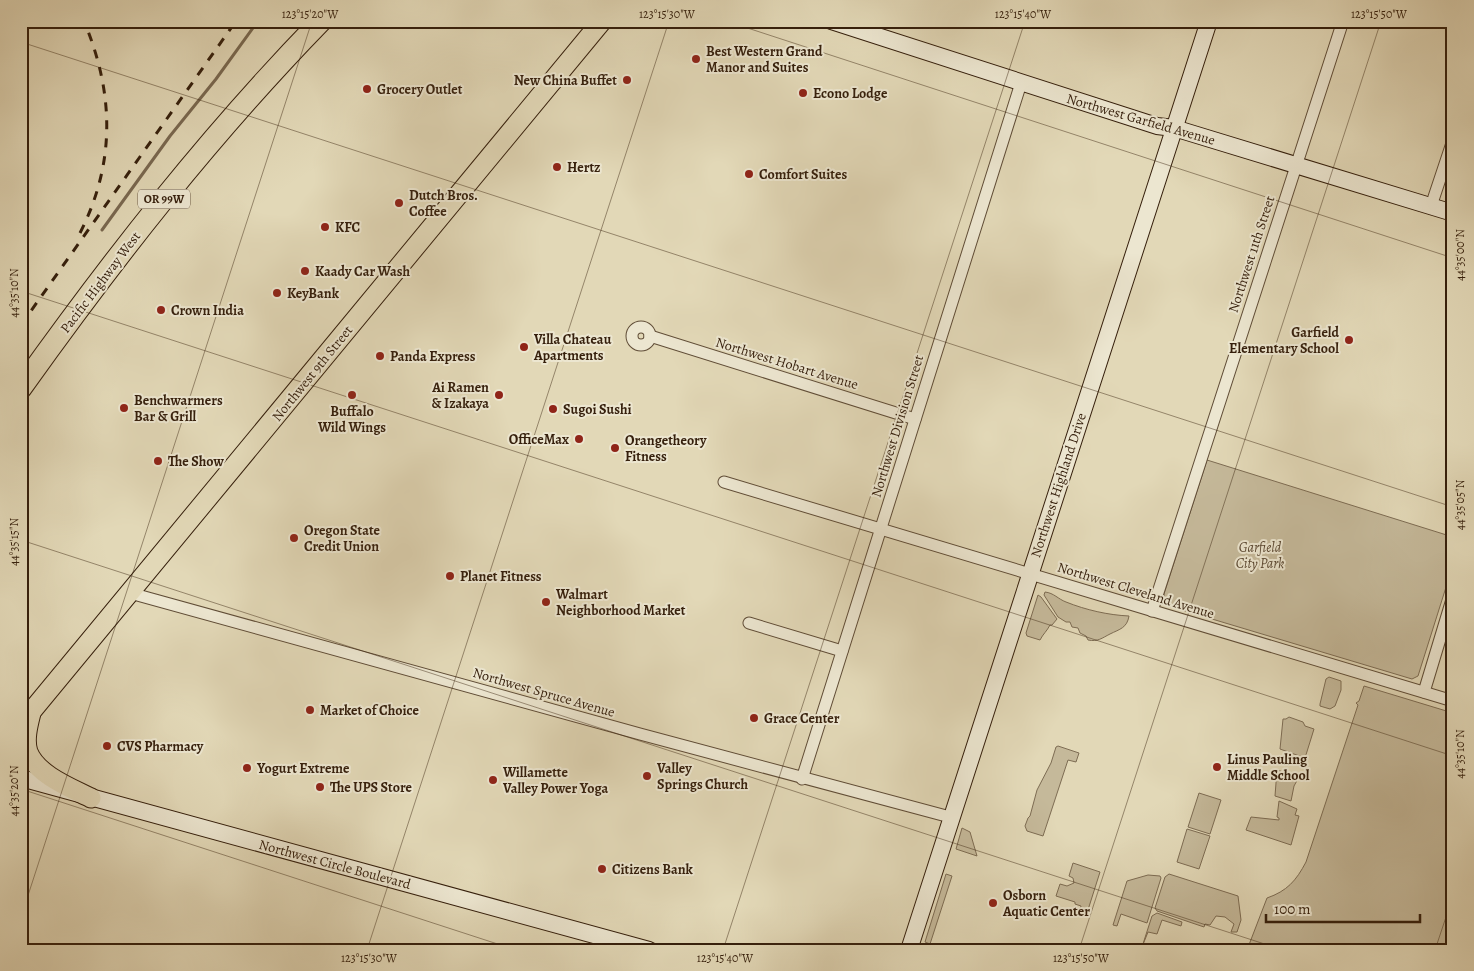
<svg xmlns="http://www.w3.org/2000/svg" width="1474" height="971" font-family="Alegreya,serif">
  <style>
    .green { fill: #c5b99a; stroke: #7d6c53 }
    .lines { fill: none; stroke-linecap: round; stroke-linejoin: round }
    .stream { stroke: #796850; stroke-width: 3 }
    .street-casing { stroke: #604d37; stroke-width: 13 }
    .secondary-casing { stroke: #351f0c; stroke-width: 18 }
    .primary-casing { stroke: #351f0c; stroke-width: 21 }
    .highway-casing { stroke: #351f0c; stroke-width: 23 }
    .street { stroke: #ece6d0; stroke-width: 11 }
    .secondary { stroke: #ece6d0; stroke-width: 16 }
    .primary { stroke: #e2d8b7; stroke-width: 19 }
    .highway { stroke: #e2d8b7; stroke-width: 21 }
    .rail { stroke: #351f0c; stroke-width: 3; stroke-dasharray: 9 9; stroke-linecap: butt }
    .ticks { fill: none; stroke: #351f0c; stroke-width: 1; stroke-opacity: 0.45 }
    .poi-dot { fill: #8f2418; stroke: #ece6d0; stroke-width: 2 }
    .labels { text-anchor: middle; stroke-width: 4; stroke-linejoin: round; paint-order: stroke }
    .shield { fill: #ece6d0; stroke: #6c5b47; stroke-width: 1 }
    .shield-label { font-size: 12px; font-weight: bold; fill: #351f0c }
    .poi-label { font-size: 14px; font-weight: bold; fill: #351f0c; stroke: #ece6d0; text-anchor: start }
    .street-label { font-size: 14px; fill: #351f0c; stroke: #ece6d0 }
    .park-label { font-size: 14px; font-style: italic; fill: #594630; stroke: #ece6d0 }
    .neatline { fill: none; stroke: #351f0c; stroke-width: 2 }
    .ticks-label { font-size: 12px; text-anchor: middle; fill: #351f0c }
  </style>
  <rect width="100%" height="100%" fill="#e2d8b7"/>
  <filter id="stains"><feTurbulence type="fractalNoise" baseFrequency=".004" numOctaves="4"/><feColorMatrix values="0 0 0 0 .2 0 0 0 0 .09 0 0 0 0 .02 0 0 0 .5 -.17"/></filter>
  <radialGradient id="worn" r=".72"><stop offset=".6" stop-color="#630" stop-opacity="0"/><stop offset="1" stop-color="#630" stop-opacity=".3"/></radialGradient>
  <g class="green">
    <path d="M 1207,460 L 1453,537 L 1453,565 L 1418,676 L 1412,679 L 1172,607 L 1165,602 L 1164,594 Z"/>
    <path d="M 1045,592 C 1054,593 1058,599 1066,602 C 1086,610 1108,615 1129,616 C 1127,628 1120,629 1110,634 C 1102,638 1098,642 1088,640 L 1086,636 L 1080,633 L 1078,628 L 1072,627 L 1070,622 L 1066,622 L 1058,617 L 1044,595 Z"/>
    <path d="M 1038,595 L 1041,597 L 1057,619 L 1052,625 L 1050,625 C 1047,631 1043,634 1040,640 L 1027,636 L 1026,633 Z"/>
    <path d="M 1329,677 L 1341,681 L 1341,690 L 1335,706 L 1330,709 L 1320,706 L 1320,704 L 1326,679 Z"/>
    <path d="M 1364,686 L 1453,713 L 1453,950 L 1247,950 L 1267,898 C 1287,891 1296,881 1306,862 L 1358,705 L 1356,703 L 1359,701 Z"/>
    <path d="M 1289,717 L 1303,722 L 1305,726 L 1314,729 L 1305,758 L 1280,749 L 1283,719 L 1286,719 Z"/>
    <path d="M 1058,746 L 1079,753 L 1076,762 L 1068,760 L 1043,836 L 1027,831 L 1025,826 L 1028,818 L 1030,816 L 1037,790 L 1051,763 L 1056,747 Z"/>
    <path d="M 1277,770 L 1299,777 L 1294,786 L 1291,801 L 1275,796 Z"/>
    <path d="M 1199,793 L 1221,800 L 1210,834 L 1188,827 Z"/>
    <path d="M 1279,801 L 1297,809 L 1295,815 L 1299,816 L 1291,845 L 1246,830 L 1251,817 L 1279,820 L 1279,818 L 1277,817 Z"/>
    <path d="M 962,828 L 970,832 L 977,856 L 956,849 Z"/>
    <path d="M 1187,829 L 1210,836 L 1199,869 L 1177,862 Z"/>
    <path d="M 1073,863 L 1100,872 L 1087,913 L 1080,911 L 1081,906 L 1075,904 L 1075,902 L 1056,896 L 1060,884 L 1067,886 L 1074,883 L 1073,878 L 1069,876 Z"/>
    <path d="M 946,874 L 952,876 L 930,944 L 925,942 Z"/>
    <path d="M 1169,874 L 1238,896 L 1241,920 L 1237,932 L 1231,932 L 1234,924 L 1225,917 L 1216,916 L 1210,925 L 1205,924 L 1204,927 L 1157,911 L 1155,908 L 1165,877 Z"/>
    <path d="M 1148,875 L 1160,876 L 1161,878 L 1147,923 L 1121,914 L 1117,926 L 1113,925 L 1127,881 Z"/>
    <path d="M 1157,913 L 1182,922 L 1181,926 L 1162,920 L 1157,934 L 1148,932 L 1142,947 L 1152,916 Z"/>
  </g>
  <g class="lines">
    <path class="stream" d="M 102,230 L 170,136 L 216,79 L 258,21"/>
    <g class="street-casing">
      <g id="street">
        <path d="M 1431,206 L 1453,140"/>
        <circle cx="641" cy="336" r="9"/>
        <path d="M 650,336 L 915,419"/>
        <path d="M 724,482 L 1453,701"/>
        <path d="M 130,593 L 640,734 L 950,817"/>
        <path d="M 1152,611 L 1343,21"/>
        <path d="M 749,623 L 842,651"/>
        <path d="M 1424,692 L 1453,596"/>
        <path d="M 802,779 L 1021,83"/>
      </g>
    </g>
    <g class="secondary-casing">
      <g id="secondary">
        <path d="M 831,21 L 1157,126 L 1174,128 L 1453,213"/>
        <path d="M 21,778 L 649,950"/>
        <path d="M 909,950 L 1209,21"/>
      </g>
    </g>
    <g class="primary-casing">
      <g id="primary">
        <path d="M 31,713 C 28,725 24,740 28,752 C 37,775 71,788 91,798"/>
        <path d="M 21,724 L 602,21"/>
      </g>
    </g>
    <g class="highway-casing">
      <path id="highway" d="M 21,388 C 113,259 210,135 321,21"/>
    </g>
    <use href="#street" class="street"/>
    <use href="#secondary" class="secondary"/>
    <use href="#primary" class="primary"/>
    <use href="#highway" class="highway"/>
    <g class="rail">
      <path d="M 80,233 C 116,162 114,93 84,21"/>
      <path d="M 21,325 L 236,21"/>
    </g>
  </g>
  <path class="ticks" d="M 726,21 L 1453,258M 21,42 L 1453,507M 21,291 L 1453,756M 21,540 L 1283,950M 21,789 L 516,950M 21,917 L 312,21M 367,950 L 669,21M 723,950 L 1025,21M 1079,950 L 1381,21M 1435,950 L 1453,896"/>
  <g class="poi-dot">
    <circle cx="696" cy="59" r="5"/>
    <circle cx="627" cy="80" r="5"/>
    <circle cx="367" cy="89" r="5"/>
    <circle cx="803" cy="93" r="5"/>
    <circle cx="557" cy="167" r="5"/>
    <circle cx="749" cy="174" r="5"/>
    <circle cx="399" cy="203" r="5"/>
    <circle cx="325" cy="227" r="5"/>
    <circle cx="305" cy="271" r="5"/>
    <circle cx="277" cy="293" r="5"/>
    <circle cx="161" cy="310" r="5"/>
    <circle cx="1349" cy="340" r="5"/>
    <circle cx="524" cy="347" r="5"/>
    <circle cx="380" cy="356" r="5"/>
    <circle cx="352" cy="395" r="5"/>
    <circle cx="499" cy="395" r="5"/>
    <circle cx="124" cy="408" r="5"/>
    <circle cx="553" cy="409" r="5"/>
    <circle cx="579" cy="439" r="5"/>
    <circle cx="615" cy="448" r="5"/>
    <circle cx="158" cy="461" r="5"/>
    <circle cx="294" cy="538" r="5"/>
    <circle cx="450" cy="576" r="5"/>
    <circle cx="546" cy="602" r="5"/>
    <circle cx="310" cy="710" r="5"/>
    <circle cx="754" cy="718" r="5"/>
    <circle cx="107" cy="746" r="5"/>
    <circle cx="1217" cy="767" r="5"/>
    <circle cx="247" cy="768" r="5"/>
    <circle cx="647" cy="776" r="5"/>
    <circle cx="493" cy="780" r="5"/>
    <circle cx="320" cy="787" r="5"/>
    <circle cx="602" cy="869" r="5"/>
    <circle cx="993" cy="903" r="5"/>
  </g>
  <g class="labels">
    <rect class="shield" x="138" y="189.5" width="52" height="19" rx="4"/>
    <g class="shield-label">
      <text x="164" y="203">OR 99W</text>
    </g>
    <g class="poi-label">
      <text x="706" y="56">Best Western Grand<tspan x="706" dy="16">Manor and Suites</tspan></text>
      <text x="617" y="85" text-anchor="end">New China Buffet</text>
      <text x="377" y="94">Grocery Outlet</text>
      <text x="813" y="98">Econo Lodge</text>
      <text x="567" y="172">Hertz</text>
      <text x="759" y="179">Comfort Suites</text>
      <text x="409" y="200">Dutch Bros.<tspan x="409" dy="16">Coffee</tspan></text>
      <text x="335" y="232">KFC</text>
      <text x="315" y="276">Kaady Car Wash</text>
      <text x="287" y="298">KeyBank</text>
      <text x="171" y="315">Crown India</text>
      <text x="1339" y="337" text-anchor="end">Garfield<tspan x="1339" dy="16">Elementary School</tspan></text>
      <text x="534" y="344">Villa Chateau<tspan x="534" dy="16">Apartments</tspan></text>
      <text x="390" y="361">Panda Express</text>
      <text x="489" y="392" text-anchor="end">Ai Ramen<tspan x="489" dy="16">&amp; Izakaya</tspan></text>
      <text x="134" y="405">Benchwarmers<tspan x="134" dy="16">Bar &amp; Grill</tspan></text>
      <text x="563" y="414">Sugoi Sushi</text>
      <text x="352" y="416" text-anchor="middle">Buffalo<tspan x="352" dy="16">Wild Wings</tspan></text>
      <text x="569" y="444" text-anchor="end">OfficeMax</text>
      <text x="625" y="445">Orangetheory<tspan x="625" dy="16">Fitness</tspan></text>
      <text x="168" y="466">The Show</text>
      <text x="304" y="535">Oregon State<tspan x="304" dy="16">Credit Union</tspan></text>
      <text x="460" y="581">Planet Fitness</text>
      <text x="556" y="599">Walmart<tspan x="556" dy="16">Neighborhood Market</tspan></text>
      <text x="320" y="715">Market of Choice</text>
      <text x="764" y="723">Grace Center</text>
      <text x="117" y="751">CVS Pharmacy</text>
      <text x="1227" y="764">Linus Pauling<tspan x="1227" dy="16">Middle School</tspan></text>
      <text x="257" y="773">Yogurt Extreme</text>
      <text x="657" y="773">Valley<tspan x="657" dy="16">Springs Church</tspan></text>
      <text x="503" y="777">Willamette<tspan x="503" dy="16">Valley Power Yoga</tspan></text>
      <text x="330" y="792">The UPS Store</text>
      <text x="612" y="874">Citizens Bank</text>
      <text x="1003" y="900">Osborn<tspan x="1003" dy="16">Aquatic Center</tspan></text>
    </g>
    <g class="street-label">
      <text transform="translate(1141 119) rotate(16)" y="5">Northwest Garfield Avenue</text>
      <text transform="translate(1251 254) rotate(-72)" y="5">Northwest 11th Street</text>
      <text transform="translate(100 282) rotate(-53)" y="5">Pacific Highway West</text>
      <text transform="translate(787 363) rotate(17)" y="5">Northwest Hobart Avenue</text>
      <text transform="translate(312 373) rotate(-51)" y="5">Northwest 9th Street</text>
      <text transform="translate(897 426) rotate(-73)" y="5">Northwest Division Street</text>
      <text transform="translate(1058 485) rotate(-72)" y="5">Northwest Highland Drive</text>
      <text transform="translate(1136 590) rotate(17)" y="5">Northwest Cleveland Avenue</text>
      <text transform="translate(544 692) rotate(16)" y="5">Northwest Spruce Avenue</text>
      <text transform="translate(335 864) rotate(15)" y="5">Northwest Circle Boulevard</text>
    </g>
    <g class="park-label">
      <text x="1260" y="552">Garfield<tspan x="1260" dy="16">City Park</tspan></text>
    </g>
  </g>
  <rect width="1474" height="971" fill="none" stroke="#e2d8b7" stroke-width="55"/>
  <path d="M1266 914v8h154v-8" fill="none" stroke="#351f0c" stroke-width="2.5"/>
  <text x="1274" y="914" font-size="15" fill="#351f0c" stroke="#ece6d0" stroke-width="4" paint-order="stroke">100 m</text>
  <rect x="28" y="28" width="1418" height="916" class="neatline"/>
  <g class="ticks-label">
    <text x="310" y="18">123°15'20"W</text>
    <text x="667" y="18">123°15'30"W</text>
    <text x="1023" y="18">123°15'40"W</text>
    <text x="1379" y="18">123°15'50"W</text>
    <text transform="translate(1460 255) rotate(-90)" y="4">44°35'00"N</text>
    <text transform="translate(14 293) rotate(-90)" y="4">44°35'10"N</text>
    <text transform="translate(1460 505) rotate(-90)" y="4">44°35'05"N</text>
    <text transform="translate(14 542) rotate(-90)" y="4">44°35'15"N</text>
    <text transform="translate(1460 754) rotate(-90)" y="4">44°35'10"N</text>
    <text transform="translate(14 791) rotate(-90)" y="4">44°35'20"N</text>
    <text x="369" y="962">123°15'30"W</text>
    <text x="725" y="962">123°15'40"W</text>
    <text x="1081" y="962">123°15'50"W</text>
  </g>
  <rect width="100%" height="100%" filter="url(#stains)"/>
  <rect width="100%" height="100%" fill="url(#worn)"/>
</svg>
